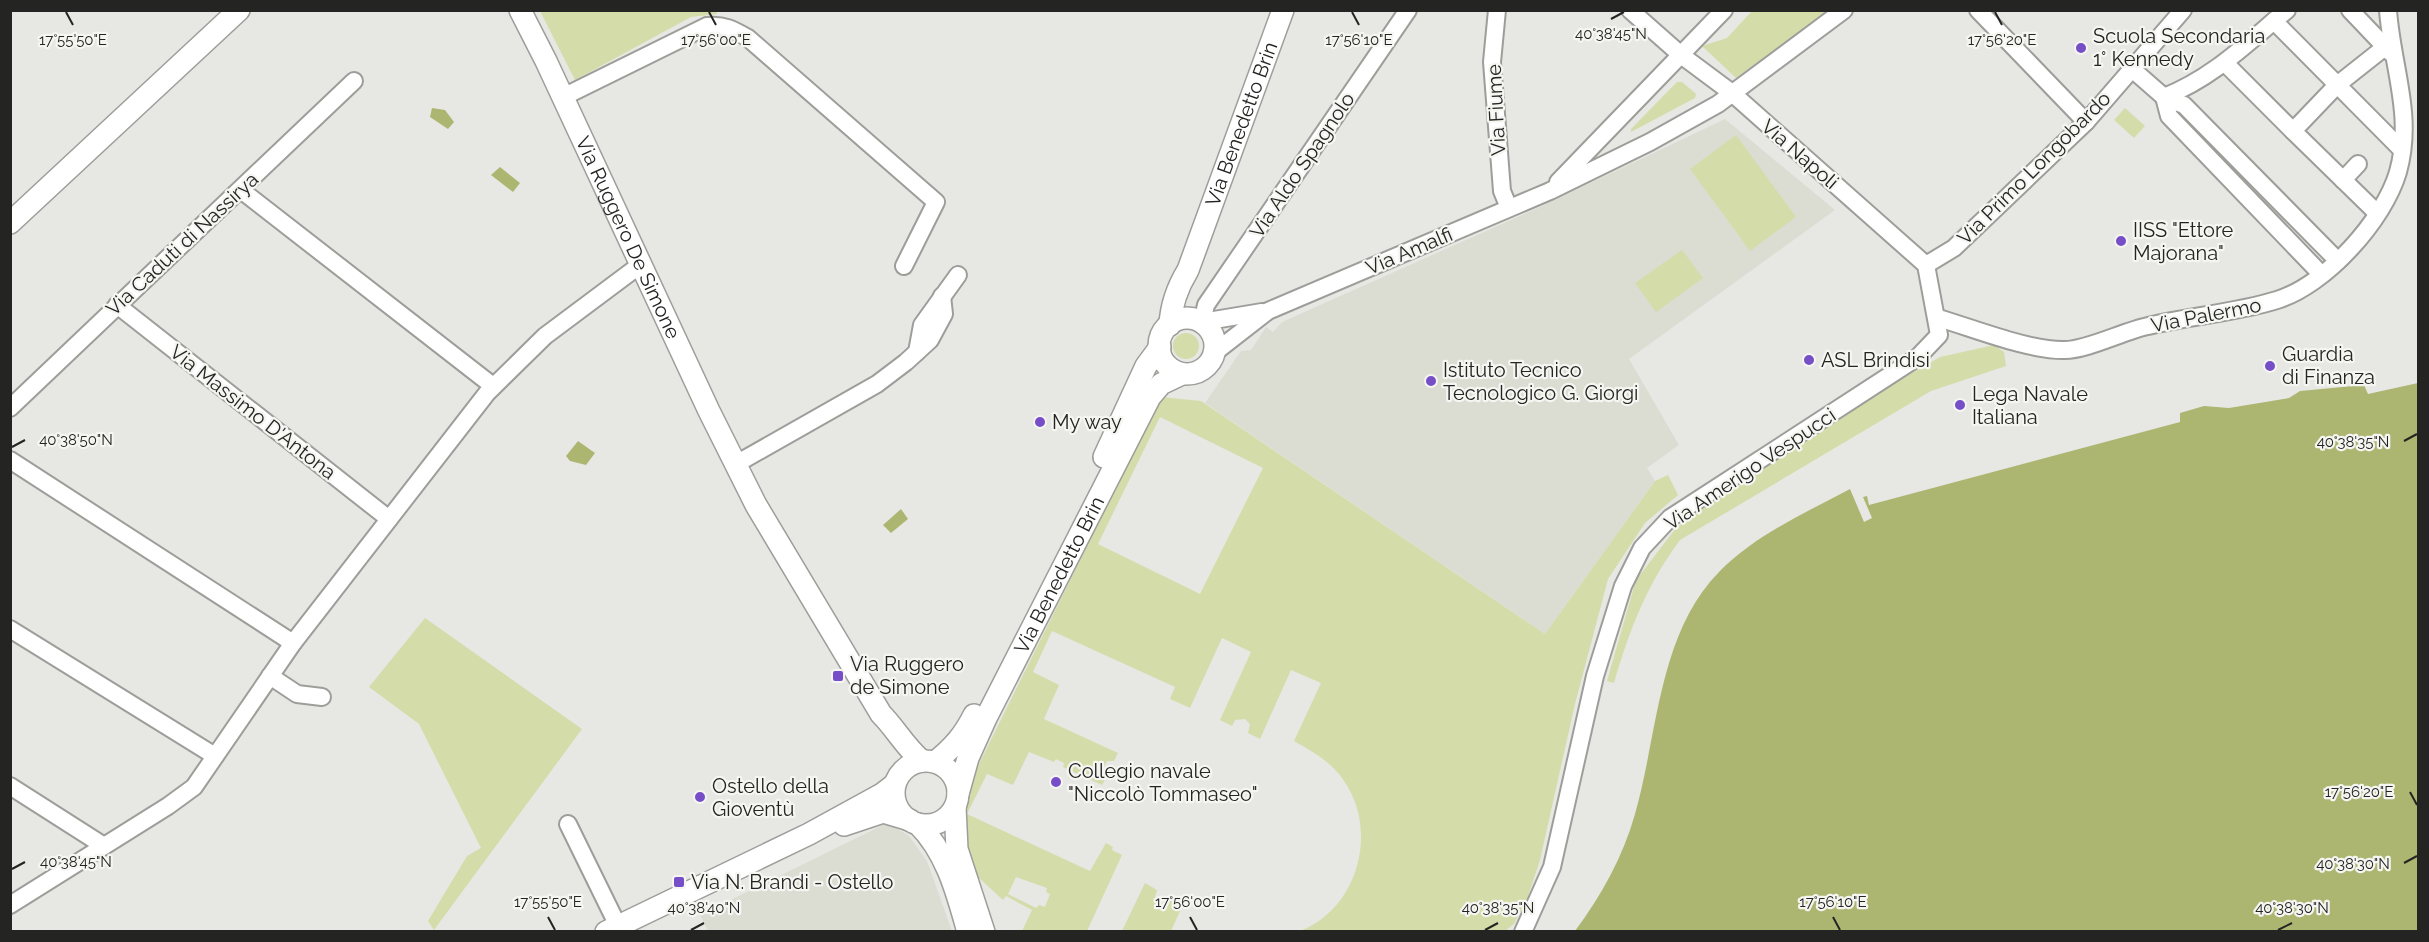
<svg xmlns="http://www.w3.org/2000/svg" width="2429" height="942" font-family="Raleway,sans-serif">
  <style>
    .built { fill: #dbddd2 }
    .green { fill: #d4dcaa; fill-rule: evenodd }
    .water { fill: #adb671 }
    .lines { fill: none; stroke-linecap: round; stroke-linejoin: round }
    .minor-casing { stroke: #9d9d9a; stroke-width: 20 }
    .tertiary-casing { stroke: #9d9d9a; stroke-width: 24 }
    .minor { stroke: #fff; stroke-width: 16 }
    .tertiary { stroke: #fff; stroke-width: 21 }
    .ticks { fill: none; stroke: #242523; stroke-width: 2 }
    .poi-dot { fill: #764fc8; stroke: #f5f5f1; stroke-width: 2 }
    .labels { text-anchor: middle; stroke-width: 4.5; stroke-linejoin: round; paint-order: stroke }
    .poi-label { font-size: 20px; fill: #242523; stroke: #f5f5f1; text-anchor: start }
    .street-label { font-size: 20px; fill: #242523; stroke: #f5f5f1 }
    .ticks-label { font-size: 15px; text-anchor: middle; fill: #242523; stroke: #f5f5f1; stroke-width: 4.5; stroke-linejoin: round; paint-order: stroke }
  </style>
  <rect width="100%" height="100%" fill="#e7e8e4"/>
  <g class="built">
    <path d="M 1725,119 L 1835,210 L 1629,359 L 1679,445 L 1647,468 L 1655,481 L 1545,634 L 1205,403 L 1241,351 L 1251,350 L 1266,327 L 1273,332 L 1282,322 L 1540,207 Z"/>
    <path d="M 885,824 L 895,827 L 909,836 L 927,861 L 952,931 L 708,931 L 700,915 Z"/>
  </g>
  <g class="green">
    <path d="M 716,10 L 717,14 L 691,17 L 575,80 L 540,11 Z"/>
    <path d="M 1752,11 L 1752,10 L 1828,11 L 1736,78 L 1702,46 L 1727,38 Z"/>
    <path d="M 1677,82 L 1682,82 L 1696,94 L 1695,98 L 1631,132 L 1631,129 Z"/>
    <path d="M 2125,108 L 2145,126 L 2134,138 L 2114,120 Z"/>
    <path d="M 1736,135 L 1796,217 L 1750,251 L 1690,169 Z"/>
    <path d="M 1682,250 L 1703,278 L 1656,312 L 1635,283 Z"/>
    <circle cx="1186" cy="346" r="13"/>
    <path d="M 1994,345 L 2004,352 L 2006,366 L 1931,391 L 1680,540 C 1647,584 1629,631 1614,683 L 1607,681 L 1636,580 L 1676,528 L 1713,500 L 1896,382 L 1940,357 Z"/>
    <path d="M 1161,397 L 1201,401 L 1545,634 L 1655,481 L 1668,475 L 1678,495 L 1645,523 L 1608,579 L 1575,704 L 1540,860 L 1527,899 L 1514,924 L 1505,931 L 1300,931 C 1358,909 1379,831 1344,781 C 1332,762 1313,752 1294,741 L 1321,683 L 1291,670 L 1260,739 L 1248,733 L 1250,724 L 1245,719 L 1235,720 L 1232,726 L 1220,720 L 1251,652 L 1222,638 L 1190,708 L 1170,699 L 1175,687 L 1052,631 L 1033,672 L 1059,685 L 1044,719 L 1118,753 L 1114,761 L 1107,761 L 1102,771 L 1107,776 L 1102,785 L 1063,767 L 1064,763 L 1056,759 L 1054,762 L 1029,752 L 1013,785 L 987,774 L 967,814 L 1090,871 L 1106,843 L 1113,847 L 1112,850 L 1122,855 L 1087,931 L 1022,931 L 1032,910 L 1006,896 L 1003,900 L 978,877 L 961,826 L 973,776 ZM 1160,417 L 1263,468 L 1200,594 L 1098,544 ZM 1016,877 L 1047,888 L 1046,892 L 1050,894 L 1045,907 L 1039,905 L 1036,908 L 1008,894 Z"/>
    <path d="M 425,618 L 582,729 L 434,930 L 428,921 L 467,856 L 481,848 L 419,724 L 369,687 Z"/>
    <path d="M 1145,883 L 1157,890 L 1155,897 L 1160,904 L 1168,903 L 1172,896 L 1184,902 L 1171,931 L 1122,931 Z"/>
  </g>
  <g class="water">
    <path d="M 432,108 L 445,110 L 454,122 L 448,129 L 430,117 Z"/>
    <path d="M 500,167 L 520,183 L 513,192 L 491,175 Z"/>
    <path d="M 2418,383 L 2418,931 L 1575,931 C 1601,896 1623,857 1635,814 C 1658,734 1658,634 1719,572 C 1755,535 1805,513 1850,489 L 1864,522 L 1872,518 L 1863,497 L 1867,496 L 1869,505 L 2180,422 L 2180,413 L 2204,406 L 2229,408 L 2289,398 L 2300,391 L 2364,385 L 2368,394 Z"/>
    <path d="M 578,441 L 595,453 L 586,465 L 570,461 L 566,456 Z"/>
    <path d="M 901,509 L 908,519 L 891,533 L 883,525 Z"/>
  </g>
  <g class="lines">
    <g class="minor-casing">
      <g id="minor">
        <path d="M 1497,10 L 1492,62 L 1502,191 L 1509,208"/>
        <path d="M 1978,10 L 2086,122"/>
        <path d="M 2350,10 L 2391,53"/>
        <path d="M 2274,21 L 2402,150"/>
        <path d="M 2226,64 L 2293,131"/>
        <path d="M 2132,69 L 2164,97 L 2184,105 L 2338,261"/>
        <path d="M 563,97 L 707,26 C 724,24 734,30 748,38 L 936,202 L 904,266"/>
        <path d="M 2164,97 L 2169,116 L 2321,274"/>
        <path d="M 2164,97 C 2213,78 2247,43 2287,10"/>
        <path d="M 2343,180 L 2358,164"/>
        <path d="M 1558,182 L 1724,10"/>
        <path d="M 241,190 L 493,386"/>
        <path d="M 2377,213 L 2293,131 L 2337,85 L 2385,47"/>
        <path d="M 1926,265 L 1954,248 L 2086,122 L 2183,10"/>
        <path d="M 117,305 L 389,519"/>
        <path d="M 1262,312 L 1202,322 L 1206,305 L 1408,10"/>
        <path d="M 1938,318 C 1973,328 2029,351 2065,350 C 2087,350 2124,331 2148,326 C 2190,316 2235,313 2277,300 C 2326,285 2384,220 2398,172 C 2414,115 2392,67 2388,10"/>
        <path d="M 917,352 L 922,325 L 958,275"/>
        <path d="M 1214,353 L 1268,311 L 1550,191 L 1650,142 L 1718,104 L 1844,10"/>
        <path d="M 10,408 L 354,81"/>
        <path d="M 10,460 L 293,643"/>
        <path d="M 736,464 L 877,384 L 906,362 L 930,340 L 944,314 L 942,296"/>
        <path d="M 10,629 L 215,756"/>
        <path d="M 270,676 L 297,694 L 322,697"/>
        <path d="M 10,786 L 104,846"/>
        <path d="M 568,824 L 618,926"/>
        <path d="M 10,905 L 168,806 L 194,787 L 293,643 L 487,393 L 545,336 L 640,265"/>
        <path d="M 1523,932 L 1552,867 L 1595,676 L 1623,586 L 1642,548 L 1670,518 L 1918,357 L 1939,335 L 1926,265 L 1732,93 L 1681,55 L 1630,10"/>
      </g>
    </g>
    <g class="tertiary-casing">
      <g id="tertiary">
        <path id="s1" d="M 520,10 L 546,61 L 709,411 L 756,505 L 881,714 C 896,729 905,747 922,761"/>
        <path d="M 10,223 L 239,10"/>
        <circle cx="1187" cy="346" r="28"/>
        <path id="s2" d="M 1170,325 C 1171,305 1177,288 1188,270 L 1283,10"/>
        <path d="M 1104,457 L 1146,366 L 1160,347"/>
        <circle cx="926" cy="793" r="32"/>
        <path d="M 935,762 C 953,748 964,735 974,715"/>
        <path id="s3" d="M 958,794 L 968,758 L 986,718 L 1150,397 L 1161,384 L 1182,374"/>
        <path d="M 955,807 L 957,849 L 984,932"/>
        <path d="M 918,824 C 947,853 957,893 968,932"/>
        <path d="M 844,825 L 883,812 L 910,820"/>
        <path d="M 606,932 L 809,834 L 882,794 L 895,784"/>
      </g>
    </g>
    <use href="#minor" class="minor"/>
    <use href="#tertiary" class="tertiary"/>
  </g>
  <path class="ticks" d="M 66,12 L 73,25M 709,12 L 716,25M 1352,12 L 1359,25M 1995,12 L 2002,25M 1611,19 L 1624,12M 2404,441 L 2417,434M 12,447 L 25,440M 2410,792 L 2417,805M 2404,863 L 2417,856M 12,869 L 25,862M 548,917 L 555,930M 1190,917 L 1197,930M 1833,917 L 1840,930M 691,930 L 704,923M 1485,930 L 1498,923M 2278,930 L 2292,923"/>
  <g class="poi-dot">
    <circle cx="2081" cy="48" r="6"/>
    <circle cx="2121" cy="241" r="6"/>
    <circle cx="1809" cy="360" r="6"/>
    <circle cx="2270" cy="366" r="6"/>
    <circle cx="1431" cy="381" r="6"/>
    <circle cx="1960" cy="405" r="6"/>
    <circle cx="1040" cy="422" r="6"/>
    <rect x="832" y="670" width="12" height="12" rx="3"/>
    <circle cx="1056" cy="782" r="6"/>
    <circle cx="700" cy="797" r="6"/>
    <rect x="673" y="876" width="12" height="12" rx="3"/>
  </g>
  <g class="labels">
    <g class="poi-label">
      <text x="2093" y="43">Scuola Secondaria<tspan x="2093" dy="23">1° Kennedy</tspan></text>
      <text x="2133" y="237">IISS "Ettore<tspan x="2133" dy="23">Majorana"</tspan></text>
      <text x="2282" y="361">Guardia<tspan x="2282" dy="23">di Finanza</tspan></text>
      <text x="1821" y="367">ASL Brindisi</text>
      <text x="1443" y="377">Istituto Tecnico<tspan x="1443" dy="23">Tecnologico G. Giorgi</tspan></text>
      <text x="1972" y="401">Lega Navale<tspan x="1972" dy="23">Italiana</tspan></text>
      <text x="1052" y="429">My way</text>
      <text x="850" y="671">Via Ruggero<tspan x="850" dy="23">de Simone</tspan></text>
      <text x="1068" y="778">Collegio navale<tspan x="1068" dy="23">"Niccolò Tommaseo"</tspan></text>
      <text x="712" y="793">Ostello della<tspan x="712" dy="23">Gioventù</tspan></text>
      <text x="691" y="889">Via N. Brandi - Ostello</text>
    </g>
    <g class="street-label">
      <text transform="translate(1496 110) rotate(-93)" y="7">Via Fiume</text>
      <text dy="7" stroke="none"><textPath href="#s2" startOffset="214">Via Benedetto Brin</textPath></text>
      <text transform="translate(1800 154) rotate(41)" y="7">Via Napoli</text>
      <text transform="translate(1302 165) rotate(-56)" y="7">Via Aldo Spagnolo</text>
      <text transform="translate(2034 168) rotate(-45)" y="7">Via Primo Longobardo</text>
      <text dy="7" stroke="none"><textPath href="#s1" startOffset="252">Via Ruggero De Simone</textPath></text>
      <text transform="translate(182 244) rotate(-43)" y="7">Via Caduti di Nassirya</text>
      <text transform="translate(1409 251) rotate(-23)" y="7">Via Amalfi</text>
      <text transform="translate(2206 315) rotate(-11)" y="7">Via Palermo</text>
      <text transform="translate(253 412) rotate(38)" y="7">Via Massimo D'Antona</text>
      <text transform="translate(1750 469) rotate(-34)" y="7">Via Amerigo Vespucci</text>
      <text dy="7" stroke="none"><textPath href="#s3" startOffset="242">Via Benedetto Brin</textPath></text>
    </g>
  </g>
  <g class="ticks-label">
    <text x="1611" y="39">40°38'45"N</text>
    <text x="73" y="45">17°55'50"E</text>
    <text x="716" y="45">17°56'00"E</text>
    <text x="1359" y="45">17°56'10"E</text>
    <text x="2002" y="45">17°56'20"E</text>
    <text x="76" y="445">40°38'50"N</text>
    <text x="2353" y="447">40°38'35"N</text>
    <text x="2359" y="797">17°56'20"E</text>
    <text x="76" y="867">40°38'45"N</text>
    <text x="2353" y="869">40°38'30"N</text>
    <text x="548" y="907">17°55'50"E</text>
    <text x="1190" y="907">17°56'00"E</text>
    <text x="1833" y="907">17°56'10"E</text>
    <text x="704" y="913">40°38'40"N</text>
    <text x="1498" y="913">40°38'35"N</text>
    <text x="2292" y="913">40°38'30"N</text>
  </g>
  <rect width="2429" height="942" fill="none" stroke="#242523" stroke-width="24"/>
</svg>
